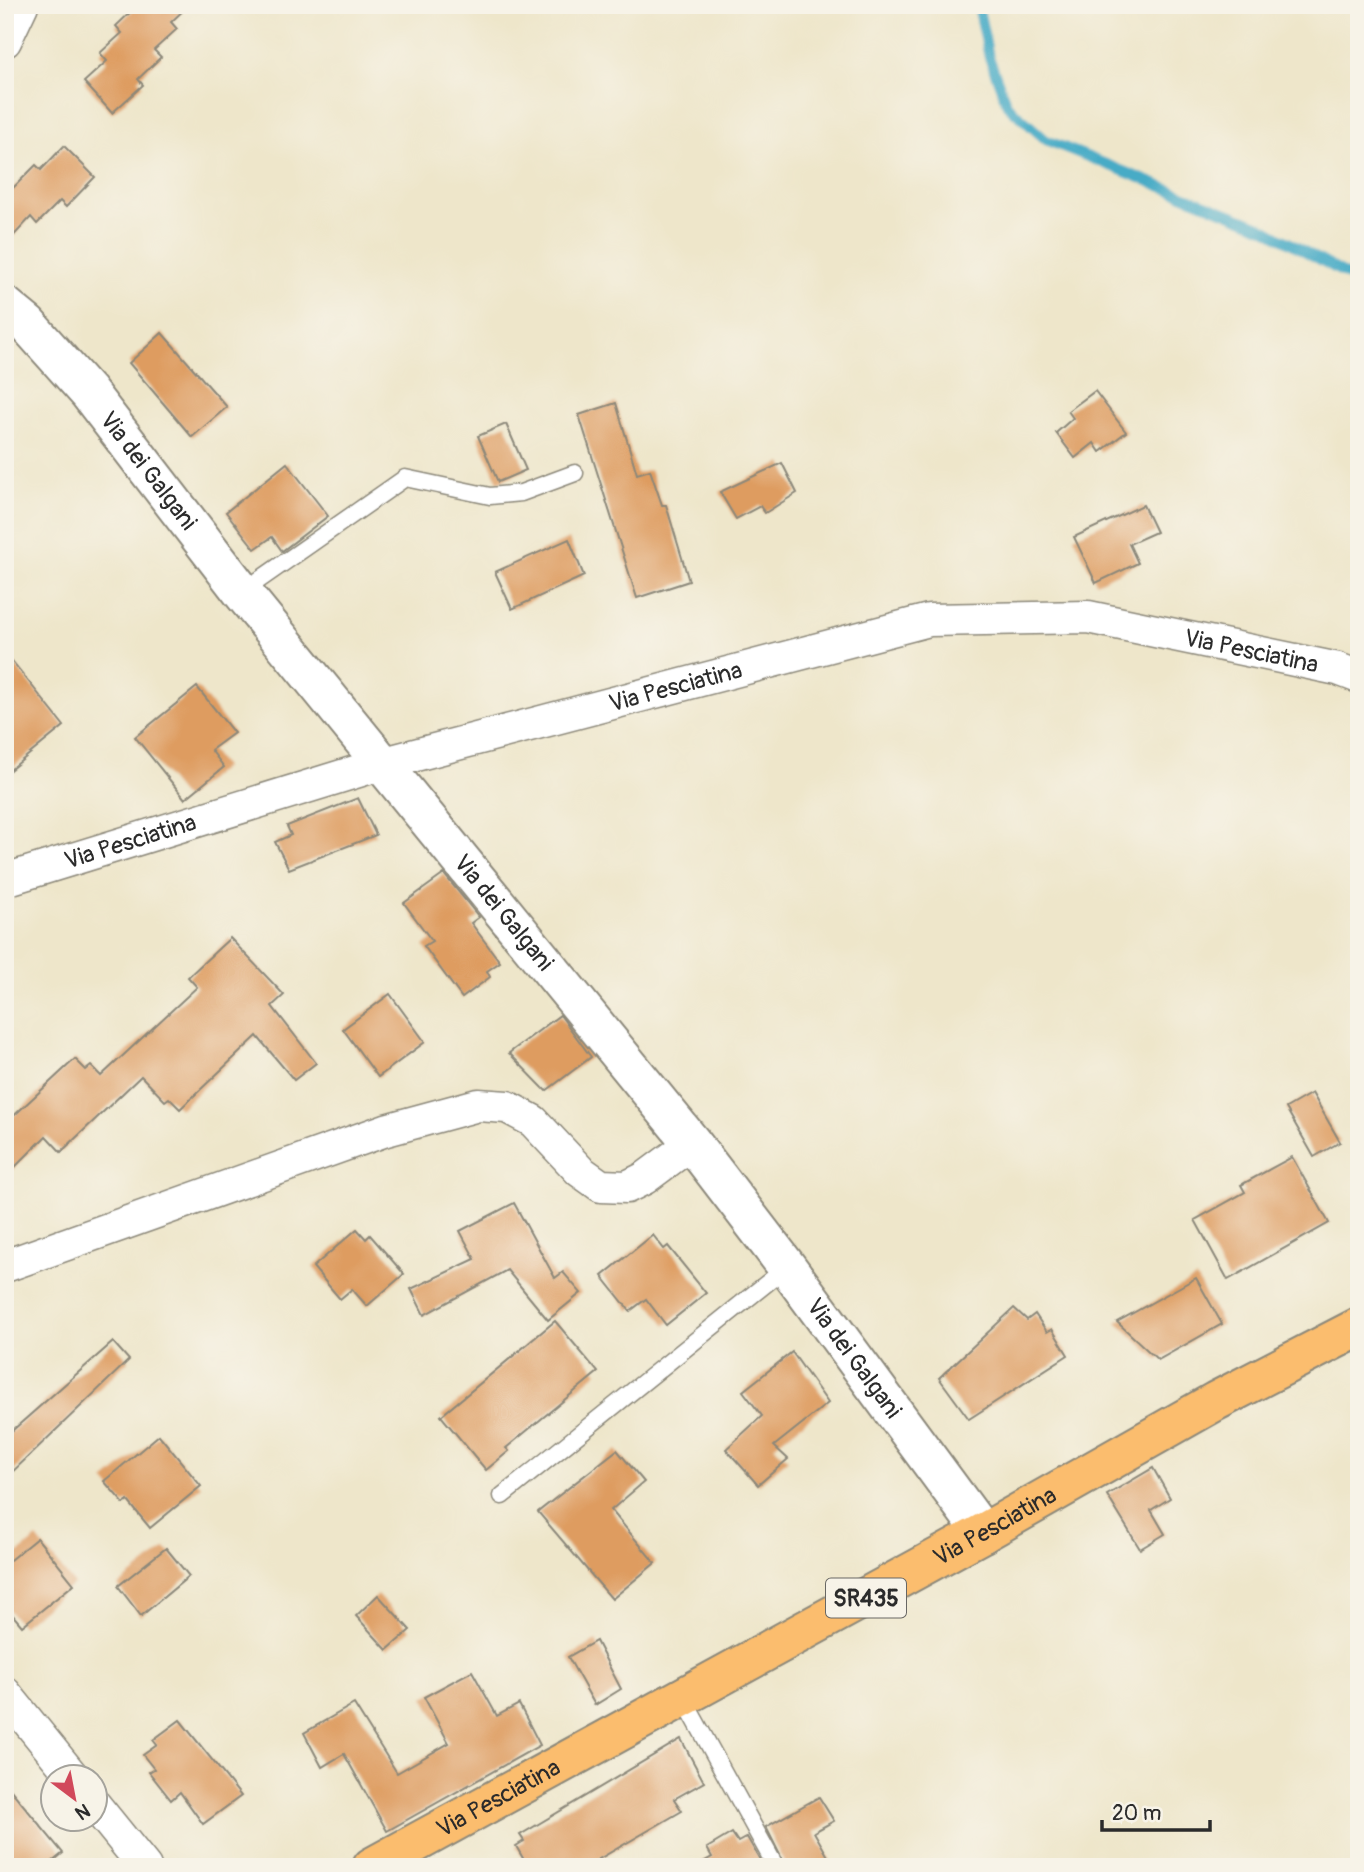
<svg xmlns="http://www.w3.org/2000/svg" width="1364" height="1872" font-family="Pangolin,sans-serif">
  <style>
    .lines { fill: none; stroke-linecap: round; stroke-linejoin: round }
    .stream { stroke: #47abc6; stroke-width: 10 }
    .building { fill: #de9c61 }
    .service-casing { stroke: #8c887a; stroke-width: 19 }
    .minor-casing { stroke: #8c887a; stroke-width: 35 }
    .tertiary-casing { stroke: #8c887a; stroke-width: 42 }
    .primary-casing { stroke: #8c887a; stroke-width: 42 }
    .service { stroke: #fff; stroke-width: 16 }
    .minor { stroke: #fff; stroke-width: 32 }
    .tertiary { stroke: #fff; stroke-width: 38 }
    .primary { stroke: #fbbd6e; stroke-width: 38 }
    .labels { text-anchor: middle; stroke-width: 6; stroke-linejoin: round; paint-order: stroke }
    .shield { fill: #f7f3e8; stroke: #686764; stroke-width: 2 }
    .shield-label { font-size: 23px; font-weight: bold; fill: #2b2b2b }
    .street-label { font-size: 24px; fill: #2b2b2b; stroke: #f7f3e8 }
  </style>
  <rect width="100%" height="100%" fill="#f7f3e8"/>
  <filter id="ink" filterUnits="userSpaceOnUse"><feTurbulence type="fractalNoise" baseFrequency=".0143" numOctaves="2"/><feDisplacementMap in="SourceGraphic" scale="14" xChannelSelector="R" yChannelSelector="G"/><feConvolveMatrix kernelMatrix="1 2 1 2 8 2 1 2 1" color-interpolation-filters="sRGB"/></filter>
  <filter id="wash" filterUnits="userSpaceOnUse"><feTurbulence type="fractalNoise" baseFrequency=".00686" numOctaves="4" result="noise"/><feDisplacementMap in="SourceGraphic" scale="28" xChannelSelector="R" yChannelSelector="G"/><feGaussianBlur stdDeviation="1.57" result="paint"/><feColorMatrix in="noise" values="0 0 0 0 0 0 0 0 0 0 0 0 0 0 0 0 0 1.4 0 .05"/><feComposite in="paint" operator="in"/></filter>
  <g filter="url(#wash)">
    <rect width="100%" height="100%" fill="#eee6ca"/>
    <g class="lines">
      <path class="stream" d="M 978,5 L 989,57 L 1007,105 L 1046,140 L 1262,227 L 1359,282"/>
    </g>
    <g id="blocks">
      <g class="building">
        <path d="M 138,5 L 189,5 L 171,22 L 177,29 L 154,50 L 161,57 L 138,79 L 143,85 L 112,113 L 84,82 L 107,61 L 100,53 L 122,33 L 116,26 Z"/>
        <path d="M 64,146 L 95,177 L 66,207 L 60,201 L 37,224 L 31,217 L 5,245 L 5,196 L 36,165 L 41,170 Z"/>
        <path d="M 162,333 L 227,407 L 192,437 L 129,363 Z"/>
        <path d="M 1095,391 L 1126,432 L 1100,452 L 1094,443 L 1075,458 L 1056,433 L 1073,418 L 1068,411 Z"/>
        <path d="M 616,403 L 637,474 L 650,470 L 662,505 L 666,505 L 689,581 L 637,598 L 579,415 Z"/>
        <path d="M 506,424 L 526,470 L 498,482 L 478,436 Z"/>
        <path d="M 287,463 L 328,516 L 282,551 L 272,537 L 255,549 L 226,512 Z"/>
        <path d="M 782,463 L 797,493 L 765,513 L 760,506 L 736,519 L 720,492 Z"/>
        <path d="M 1143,505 L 1156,532 L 1129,544 L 1138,563 L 1096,583 L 1074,537 Z"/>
        <path d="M 569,539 L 584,576 L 512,609 L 495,572 Z"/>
        <path d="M 5,652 L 64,726 L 5,774 Z"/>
        <path d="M 197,687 L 234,733 L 211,750 L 224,767 L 185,799 L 135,737 Z"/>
        <path d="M 358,798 L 376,835 L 289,869 L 275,842 L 291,835 L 287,826 Z"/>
        <path d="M 444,874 L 479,917 L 471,923 L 500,962 L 487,971 L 490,977 L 462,998 L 424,946 L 432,941 L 404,903 Z"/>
        <path d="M 230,938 L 284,995 L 272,1006 L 316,1063 L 294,1080 L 257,1036 L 180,1109 L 169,1098 L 165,1101 L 141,1076 L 61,1152 L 46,1136 L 5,1177 L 5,1124 L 75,1059 L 86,1070 L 91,1066 L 101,1076 L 197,987 L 188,977 Z"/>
        <path d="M 390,994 L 425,1042 L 378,1077 L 343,1029 Z"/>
        <path d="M 560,1015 L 591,1057 L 546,1091 L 509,1053 Z"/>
        <path d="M 1312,1093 L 1340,1142 L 1314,1157 L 1286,1108 Z"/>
        <path d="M 1292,1157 L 1329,1223 L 1228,1280 L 1195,1220 L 1245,1192 L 1241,1185 Z"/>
        <path d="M 514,1203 L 555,1278 L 563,1272 L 581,1293 L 548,1320 L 507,1270 L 424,1315 L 411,1289 L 475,1259 L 460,1231 Z"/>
        <path d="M 357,1229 L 366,1239 L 370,1235 L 404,1274 L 367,1306 L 352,1289 L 340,1299 L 313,1267 Z"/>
        <path d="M 653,1235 L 664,1249 L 668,1246 L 706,1293 L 666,1325 L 646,1299 L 630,1311 L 602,1276 Z"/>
        <path d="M 1196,1278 L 1222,1324 L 1158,1360 L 1117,1322 Z"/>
        <path d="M 1014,1308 L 1027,1320 L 1035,1314 L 1047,1332 L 1052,1329 L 1068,1355 L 969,1419 L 939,1378 Z"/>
        <path d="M 555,1321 L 598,1372 L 506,1448 L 509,1451 L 486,1470 L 441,1416 Z"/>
        <path d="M 113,1342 L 129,1360 L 5,1479 L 5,1437 Z"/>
        <path d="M 792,1352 L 828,1403 L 774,1446 L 788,1459 L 758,1485 L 726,1449 L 762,1416 L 743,1391 Z"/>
        <path d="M 159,1435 L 201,1486 L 150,1528 L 128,1501 L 124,1504 L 104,1481 Z"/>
        <path d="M 617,1450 L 644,1482 L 611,1510 L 655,1563 L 612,1599 L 538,1512 Z"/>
        <path d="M 1153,1468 L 1170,1498 L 1151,1510 L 1165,1534 L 1140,1549 L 1107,1495 Z"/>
        <path d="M 37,1538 L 74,1584 L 22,1626 L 5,1606 L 5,1564 Z"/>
        <path d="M 166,1548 L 189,1576 L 141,1616 L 118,1586 Z"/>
        <path d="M 378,1595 L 410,1630 L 387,1650 L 356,1616 Z"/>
        <path d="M 596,1641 L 621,1689 L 595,1705 L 568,1657 Z"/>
        <path d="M 472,1671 L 497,1716 L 519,1704 L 540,1745 L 387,1831 L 344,1754 L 322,1767 L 304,1733 L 354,1704 L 397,1773 L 449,1743 L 424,1697 Z"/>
        <path d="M 180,1720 L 241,1796 L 203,1824 L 180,1792 L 171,1800 L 149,1772 L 154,1769 L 143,1755 L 157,1745 L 153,1740 Z"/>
        <path d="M 681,1739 L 704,1782 L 674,1799 L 682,1811 L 585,1867 L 528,1867 L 516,1846 L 524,1841 L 520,1835 Z"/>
        <path d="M 5,1783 L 63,1853 L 46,1867 L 5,1867 Z"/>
        <path d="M 819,1797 L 834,1821 L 814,1832 L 834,1867 L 786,1867 L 766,1827 Z"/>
        <path d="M 732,1833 L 738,1842 L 747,1837 L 764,1867 L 694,1867 L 712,1857 L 707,1848 Z"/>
      </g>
    </g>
  </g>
  <g filter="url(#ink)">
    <use href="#blocks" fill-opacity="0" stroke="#8c887a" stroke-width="2"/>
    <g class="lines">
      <g class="service-casing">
        <g id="service">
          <path d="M 242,592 L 405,478 L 490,496 L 521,493 L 575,473"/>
          <path d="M 502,1496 L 787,1267"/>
          <path d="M 683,1698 L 776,1867"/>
        </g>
      </g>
      <g class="minor-casing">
        <g id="minor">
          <path d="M 5,41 L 22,5"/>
          <path id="s1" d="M 5,880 L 381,764 L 929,620 L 1088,617 L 1338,669 L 1359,677"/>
          <path d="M 5,1266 L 386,1130 L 478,1105 L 507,1107 L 533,1121 L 580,1171 L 601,1186 L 627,1187 L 645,1178 L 692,1143"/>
          <path d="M 5,1693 L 74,1778"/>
          <path d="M 94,1804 L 145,1867"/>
        </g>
      </g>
      <g class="tertiary-casing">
        <g id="tertiary">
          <path id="s2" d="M 5,306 L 28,325 L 88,392 L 242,592 L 692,1143 L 787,1267 L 983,1533"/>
        </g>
      </g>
      <g class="primary-casing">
        <g id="primary">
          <path id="s3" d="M 372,1867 L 983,1533 L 1216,1401 L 1359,1327"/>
        </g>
      </g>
      <use href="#service" class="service"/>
      <use href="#minor" class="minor"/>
      <use href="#tertiary" class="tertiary"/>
      <use href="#primary" class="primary"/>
    </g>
  </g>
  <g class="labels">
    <rect class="shield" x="826" y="1578.5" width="80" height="39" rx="5"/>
    <g class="shield-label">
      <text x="866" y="1606">SR435</text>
    </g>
    <g class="street-label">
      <text dy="8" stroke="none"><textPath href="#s2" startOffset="219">Via dei Galgani</textPath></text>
      <text dy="8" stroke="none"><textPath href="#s1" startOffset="1286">Via Pesciatina</textPath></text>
      <text dy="8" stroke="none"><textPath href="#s1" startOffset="698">Via Pesciatina</textPath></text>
      <text dy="8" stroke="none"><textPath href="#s1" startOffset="131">Via Pesciatina</textPath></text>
      <text dy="8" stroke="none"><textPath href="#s2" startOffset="786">Via dei Galgani</textPath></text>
      <text dy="8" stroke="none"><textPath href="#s2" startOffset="1353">Via dei Galgani</textPath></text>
      <text dy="8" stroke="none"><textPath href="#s3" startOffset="710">Via Pesciatina</textPath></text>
      <text dy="8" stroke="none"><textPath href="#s3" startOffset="144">Via Pesciatina</textPath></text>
    </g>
  </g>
  <rect width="1364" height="1872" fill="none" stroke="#f7f3e8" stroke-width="28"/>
  <g transform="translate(74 1798) rotate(148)"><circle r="33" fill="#f7f3e8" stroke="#a5a39c" stroke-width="2"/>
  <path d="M0-5L12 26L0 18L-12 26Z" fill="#d1495b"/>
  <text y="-10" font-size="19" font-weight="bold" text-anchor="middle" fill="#2b2b2b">N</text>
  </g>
  <path d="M1102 1820v10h108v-10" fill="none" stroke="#2b2b2b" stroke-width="3.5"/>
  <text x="1112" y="1820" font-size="21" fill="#2b2b2b" stroke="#f7f3e8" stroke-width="5" paint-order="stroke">20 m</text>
</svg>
